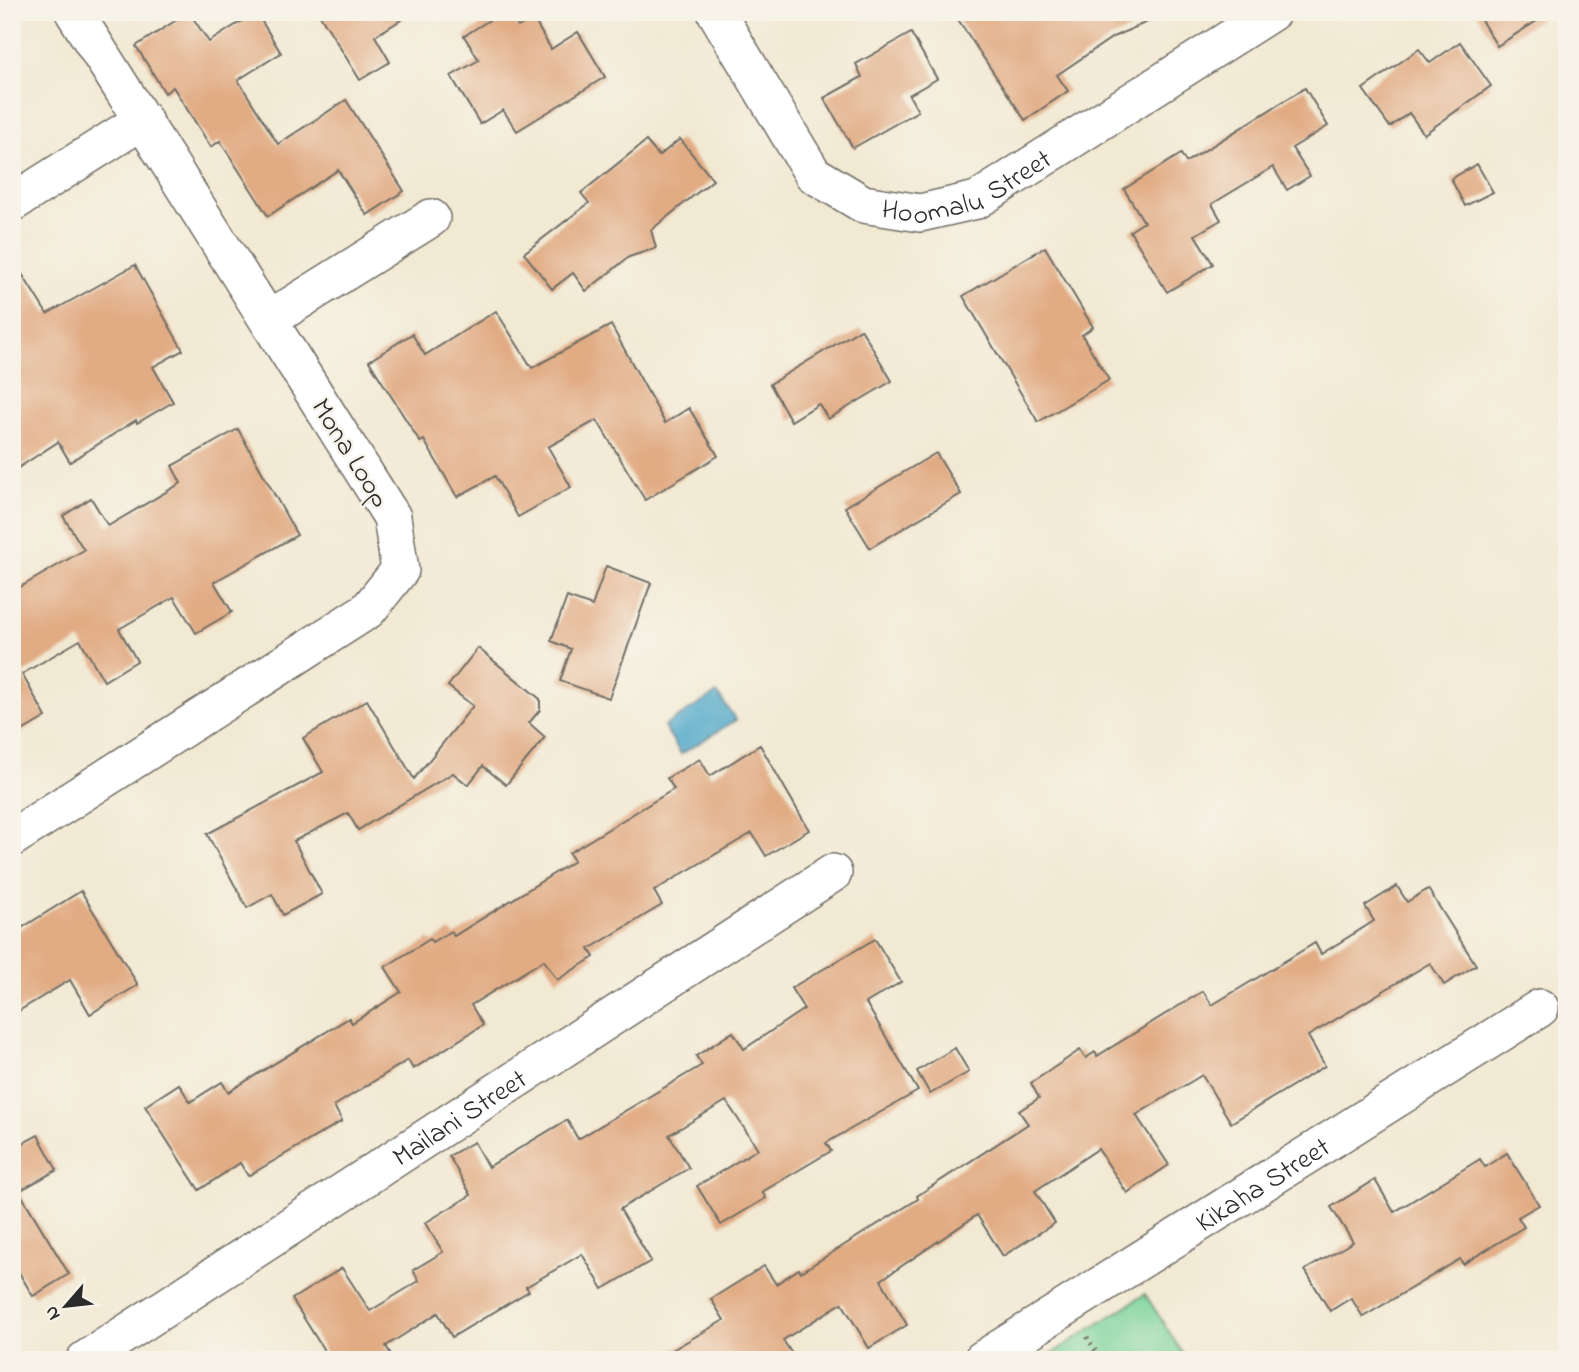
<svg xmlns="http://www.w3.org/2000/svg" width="1579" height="1372" font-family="'Indie Flower',sans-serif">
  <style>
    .green { fill: #79d399; stroke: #527f62; stroke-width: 2 }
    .water { fill: #4aa5c8; stroke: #3a687a; stroke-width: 2 }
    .building { fill: #e1ab83 }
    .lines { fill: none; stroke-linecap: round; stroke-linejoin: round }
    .minor-casing { stroke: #716e66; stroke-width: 40 }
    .path { stroke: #716e66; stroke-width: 4.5; stroke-dasharray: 2 5; stroke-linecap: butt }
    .minor { stroke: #fff; stroke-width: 37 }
    .labels { text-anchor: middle; stroke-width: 5; stroke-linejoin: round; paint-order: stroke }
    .street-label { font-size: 28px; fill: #2b2b2b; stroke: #f7f3e8 }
  </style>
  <rect width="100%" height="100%" fill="#f7f3e8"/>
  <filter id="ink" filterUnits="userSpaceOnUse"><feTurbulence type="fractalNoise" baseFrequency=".0143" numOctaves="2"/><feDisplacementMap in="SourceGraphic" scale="14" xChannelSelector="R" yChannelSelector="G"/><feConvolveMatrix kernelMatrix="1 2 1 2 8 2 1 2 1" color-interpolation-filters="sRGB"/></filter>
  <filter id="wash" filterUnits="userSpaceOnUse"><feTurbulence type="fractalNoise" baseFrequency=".00686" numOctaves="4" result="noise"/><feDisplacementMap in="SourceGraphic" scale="28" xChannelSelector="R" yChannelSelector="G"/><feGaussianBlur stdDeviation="1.57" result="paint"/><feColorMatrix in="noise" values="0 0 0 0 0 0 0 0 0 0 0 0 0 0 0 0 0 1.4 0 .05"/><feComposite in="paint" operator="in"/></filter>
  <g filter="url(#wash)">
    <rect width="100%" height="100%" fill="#f2e9d3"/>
    <path class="green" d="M 1145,1294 L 1187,1360 L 1042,1360 Z"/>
    <path class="water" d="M 717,693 L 736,720 L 681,754 L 664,726 Z"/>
    <g id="blocks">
      <g class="building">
        <path d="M 189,12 L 209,42 L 256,12 L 281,53 L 238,80 L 278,144 L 346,100 L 404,191 L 367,215 L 338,170 L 268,216 L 220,141 L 211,147 L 173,87 L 165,93 L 136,46 Z"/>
        <path d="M 318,12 L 414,12 L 375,36 L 390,62 L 360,80 Z"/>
        <path d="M 502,12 L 509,12 L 518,27 L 533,18 L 551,49 L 578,32 L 605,77 L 517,131 L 503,110 L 480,124 L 451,76 L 479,60 L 464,36 Z"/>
        <path d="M 953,12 L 1170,12 L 1113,37 L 1057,75 L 1068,91 L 1025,120 Z"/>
        <path d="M 1476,12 L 1551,12 L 1497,46 Z"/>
        <path d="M 911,33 L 937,79 L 909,95 L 918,111 L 853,148 L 824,98 L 862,77 L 856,64 Z"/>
        <path d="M 1460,42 L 1491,86 L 1424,134 L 1409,113 L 1390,127 L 1363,89 L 1419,49 L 1430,63 Z"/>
        <path d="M 1305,88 L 1328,126 L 1292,148 L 1310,176 L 1287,190 L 1273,167 L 1212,204 L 1221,220 L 1195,235 L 1213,264 L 1167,292 L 1130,231 L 1144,222 L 1124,189 L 1181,154 L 1186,162 Z"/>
        <path d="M 680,139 L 713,180 L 651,230 L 656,248 L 629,257 L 586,291 L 573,273 L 552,289 L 524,253 L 589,203 L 581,193 L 646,141 L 659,156 Z"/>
        <path d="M 1477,164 L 1493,192 L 1465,206 L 1451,179 Z"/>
        <path d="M 1045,247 L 1093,327 L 1082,335 L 1109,380 L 1038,422 L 963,296 Z"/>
        <path d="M 12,258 L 47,314 L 135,265 L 183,350 L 153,367 L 173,402 L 137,423 L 136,420 L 70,462 L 58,442 L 12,472 Z"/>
        <path d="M 496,311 L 532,368 L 611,325 L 665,423 L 689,408 L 718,456 L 645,500 L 597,420 L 548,447 L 571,487 L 518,517 L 495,476 L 457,497 L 424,440 L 420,442 L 369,361 L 412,334 L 425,355 Z"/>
        <path d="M 861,329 L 892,381 L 828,419 L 819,404 L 791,421 L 770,384 Z"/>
        <path d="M 238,429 L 297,535 L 214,582 L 232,612 L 196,633 L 174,597 L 119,629 L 137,661 L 104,681 L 80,640 L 22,674 L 46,717 L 12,737 L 12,592 L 84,550 L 63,516 L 91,498 L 108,526 L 181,483 L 172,466 Z"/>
        <path d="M 936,453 L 961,494 L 870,548 L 845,507 Z"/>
        <path d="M 606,566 L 651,583 L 609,698 L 560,681 L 571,649 L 551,641 L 567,597 L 592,606 Z"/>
        <path d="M 478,648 L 540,699 L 540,710 L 529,723 L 545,737 L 506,785 L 483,766 L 468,785 L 453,773 L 358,830 L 348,813 L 294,841 L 322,894 L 283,915 L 272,894 L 247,908 L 207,834 L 323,772 L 303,738 L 367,700 L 414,779 L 473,706 L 448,686 Z"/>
        <path d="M 760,745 L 809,830 L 766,856 L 752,833 L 685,872 L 654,891 L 662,905 L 589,949 L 594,957 L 557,980 L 544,960 L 471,1005 L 483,1025 L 413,1069 L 408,1060 L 334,1106 L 342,1121 L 248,1176 L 240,1163 L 199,1190 L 145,1106 L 179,1084 L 190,1102 L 222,1082 L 228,1092 L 349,1018 L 352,1023 L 401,992 L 385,967 L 430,939 L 432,942 L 451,931 L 454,936 L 574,861 L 569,853 L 674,789 L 667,778 L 700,759 L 710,776 Z"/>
        <path d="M 1397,886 L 1407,902 L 1428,889 L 1476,965 L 1444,985 L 1430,963 L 1308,1036 L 1325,1066 L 1231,1123 L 1202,1075 L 1136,1115 L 1169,1165 L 1127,1193 L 1098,1149 L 1035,1191 L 1055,1223 L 1003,1256 L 977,1215 L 881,1280 L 907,1325 L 869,1348 L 842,1303 L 783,1340 L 796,1360 L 655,1360 L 724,1320 L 711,1299 L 764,1266 L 776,1284 L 799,1269 L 801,1272 L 918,1199 L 917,1196 L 1028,1124 L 1019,1111 L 1039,1098 L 1031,1083 L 1080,1050 L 1086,1058 L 1095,1052 L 1097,1056 L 1203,991 L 1212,1005 L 1315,943 L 1321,954 L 1374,921 L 1365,906 Z"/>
        <path d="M 81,891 L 138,985 L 90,1014 L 70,980 L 12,1015 L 12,934 Z"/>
        <path d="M 875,939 L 901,982 L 866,1003 L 918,1091 L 826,1143 L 831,1151 L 762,1192 L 766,1198 L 721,1225 L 697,1186 L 758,1149 L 726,1101 L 669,1135 L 689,1168 L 620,1209 L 651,1261 L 603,1289 L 582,1254 L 526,1287 L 529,1291 L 452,1337 L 438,1313 L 386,1346 L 394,1360 L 330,1360 L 292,1299 L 342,1268 L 370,1311 L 419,1281 L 413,1270 L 443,1252 L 425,1223 L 471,1195 L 449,1156 L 474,1142 L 488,1167 L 567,1120 L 578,1139 L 702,1065 L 696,1056 L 733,1032 L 744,1049 L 804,1009 L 791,988 Z"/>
        <path d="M 955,1048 L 969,1072 L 930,1094 L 917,1071 Z"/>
        <path d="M 38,1135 L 57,1170 L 19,1191 L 69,1274 L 33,1296 L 12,1261 L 12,1149 Z"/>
        <path d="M 1507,1153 L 1539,1205 L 1518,1217 L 1524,1227 L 1463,1264 L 1460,1259 L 1363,1317 L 1351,1298 L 1330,1311 L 1305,1270 L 1353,1242 L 1331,1207 L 1375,1180 L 1394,1212 L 1480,1159 L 1485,1167 Z"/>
      </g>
    </g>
  </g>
  <g filter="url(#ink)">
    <use href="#blocks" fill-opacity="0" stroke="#716e66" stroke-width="2"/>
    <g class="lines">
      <g class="minor-casing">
        <g id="minor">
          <path id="s1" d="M 716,12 L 813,174 L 863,204 L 920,213 L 977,200 L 1272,12"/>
          <path d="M 12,203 L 143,120"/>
          <path d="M 270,319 L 431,218"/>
          <path d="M 12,838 L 368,610 L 400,570 L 392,517 L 74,12"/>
          <path id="s2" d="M 85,1360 L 833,873"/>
          <path id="s3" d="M 982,1360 L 1540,1008"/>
        </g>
      </g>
      <path class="path" d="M 1087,1337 L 1101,1360"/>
      <use href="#minor" class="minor"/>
    </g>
  </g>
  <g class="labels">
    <g class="street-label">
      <text dy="10" stroke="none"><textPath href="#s1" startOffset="357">Hoomalu Street</textPath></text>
      <text transform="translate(352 452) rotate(58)" y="10">Mona Loop</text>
      <text dy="10" stroke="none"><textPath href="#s2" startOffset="446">Mailani Street</textPath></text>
      <text dy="10" stroke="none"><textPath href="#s3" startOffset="331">Kikaha Street</textPath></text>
    </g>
  </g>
  <rect width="1579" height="1372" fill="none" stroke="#f7f3e8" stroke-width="42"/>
  <g transform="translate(66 1306) rotate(242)" stroke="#f7f3e8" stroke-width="5" paint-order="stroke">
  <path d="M0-5L12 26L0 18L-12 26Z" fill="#2b2b2b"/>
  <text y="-10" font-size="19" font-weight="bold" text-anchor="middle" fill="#2b2b2b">N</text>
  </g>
</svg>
